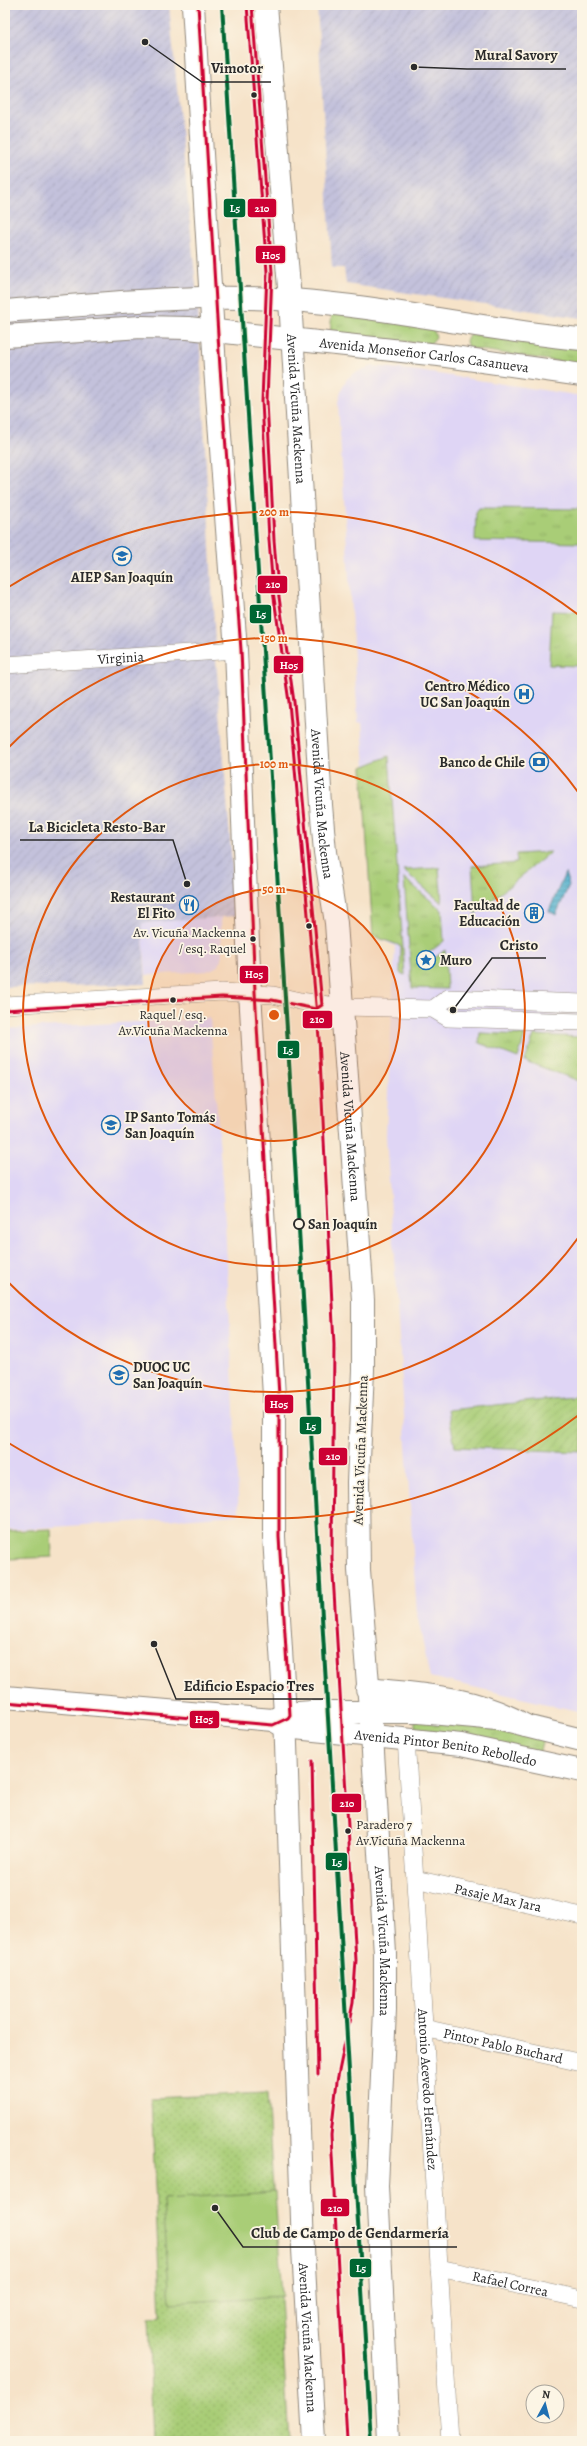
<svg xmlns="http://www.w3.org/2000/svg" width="587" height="2446" font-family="Alegreya,serif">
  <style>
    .built { fill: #dfd5f5 }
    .industrial { fill: url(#industrial-furrows) }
    .grass { fill: url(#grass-tufts); stroke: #6a7c51 }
    .park { fill: url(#park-dots); stroke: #6a7c51 }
    .garden { fill: url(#garden-furrows); stroke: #6a7c51 }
    .pitch { fill: #a9cd77; stroke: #6a7c51 }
    .water { fill: url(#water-rules); stroke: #3e6e7d }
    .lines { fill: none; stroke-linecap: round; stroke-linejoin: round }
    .minor-casing { stroke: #90877a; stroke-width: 18 }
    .tertiary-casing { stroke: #90877a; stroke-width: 24 }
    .secondary-casing { stroke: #90877a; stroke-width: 24 }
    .primary-casing { stroke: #90877a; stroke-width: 24 }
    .minor { stroke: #fff; stroke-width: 17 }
    .tertiary { stroke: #fff; stroke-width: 22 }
    .secondary { stroke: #fff; stroke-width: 22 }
    .primary { stroke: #fff; stroke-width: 22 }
    .bus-1-casing { stroke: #fcf5e5; stroke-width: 6 }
    .bus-2-casing { stroke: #fcf5e5; stroke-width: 6 }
    .bus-1 { stroke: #c03; stroke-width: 3 }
    .bus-2 { stroke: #c03; stroke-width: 3 }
    .metro-1-casing { stroke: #fcf5e5; stroke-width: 7 }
    .metro-1 { stroke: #063; stroke-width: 4 }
    .ring { fill: none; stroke: #df570e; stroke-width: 2 }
    .bus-dot { fill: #2b2b2b; stroke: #fcf5e5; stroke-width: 1.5 }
    .stop-dot { fill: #fcf5e5; stroke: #2b2b2b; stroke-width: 2 }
    .labels { text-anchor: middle; stroke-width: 3.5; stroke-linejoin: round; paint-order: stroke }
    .bus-label { font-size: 13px; fill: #2b2b2b; stroke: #fcf5e5; text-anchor: end }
    .street-label { font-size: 14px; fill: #2b2b2b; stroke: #fcf5e5 }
    .poi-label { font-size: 14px; font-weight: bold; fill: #2b2b2b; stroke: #fcf5e5; text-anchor: end }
    .stop-label { font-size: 14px; font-weight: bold; fill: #2b2b2b; stroke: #fcf5e5; text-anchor: start }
    .centre { fill: #df570e; stroke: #fcf5e5; stroke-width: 2 }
    .ring-label { font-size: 12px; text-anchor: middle; font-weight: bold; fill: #df570e; stroke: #fcf5e5; stroke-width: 3.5; stroke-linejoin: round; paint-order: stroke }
    .leader { fill: none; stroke: #2b2b2b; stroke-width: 1.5 }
    .callout-dot { fill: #2b2b2b; stroke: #fcf5e5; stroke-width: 1.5 }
    .callout-label { font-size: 15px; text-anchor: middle; font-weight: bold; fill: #2b2b2b; stroke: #fcf5e5; stroke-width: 3.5; stroke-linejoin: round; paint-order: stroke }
    .line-badge { stroke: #fcf5e5; stroke-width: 1.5 }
    .badge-label { font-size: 11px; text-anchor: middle; font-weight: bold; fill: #fff }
  </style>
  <defs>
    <pattern id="industrial-furrows" width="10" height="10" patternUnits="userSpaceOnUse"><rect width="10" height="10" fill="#c3c1db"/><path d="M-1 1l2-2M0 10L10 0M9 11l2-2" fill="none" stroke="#a8a6bc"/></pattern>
    <pattern id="grass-tufts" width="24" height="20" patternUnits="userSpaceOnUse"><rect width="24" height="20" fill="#a9cd77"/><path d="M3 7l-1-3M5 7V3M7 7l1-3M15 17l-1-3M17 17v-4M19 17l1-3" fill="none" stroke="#92b067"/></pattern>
    <pattern id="park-dots" width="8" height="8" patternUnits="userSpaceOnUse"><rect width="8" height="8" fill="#a9cd77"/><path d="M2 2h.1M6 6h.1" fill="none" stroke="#92b067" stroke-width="1.8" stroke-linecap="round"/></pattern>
    <pattern id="garden-furrows" width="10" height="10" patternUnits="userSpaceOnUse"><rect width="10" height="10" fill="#a9cd77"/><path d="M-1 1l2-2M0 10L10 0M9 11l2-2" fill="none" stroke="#92b067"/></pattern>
    <pattern id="water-rules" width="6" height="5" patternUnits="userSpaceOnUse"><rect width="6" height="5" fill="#50b0cf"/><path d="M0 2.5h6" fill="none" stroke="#438fa8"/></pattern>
  </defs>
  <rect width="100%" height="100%" fill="#fcf5e5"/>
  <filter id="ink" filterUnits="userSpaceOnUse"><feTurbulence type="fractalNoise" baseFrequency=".025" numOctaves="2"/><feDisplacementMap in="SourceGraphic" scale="8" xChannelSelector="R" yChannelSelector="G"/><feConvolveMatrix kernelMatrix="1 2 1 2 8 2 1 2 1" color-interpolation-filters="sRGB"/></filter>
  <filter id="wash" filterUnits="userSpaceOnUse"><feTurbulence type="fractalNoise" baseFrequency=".012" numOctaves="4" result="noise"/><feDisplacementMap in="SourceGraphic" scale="16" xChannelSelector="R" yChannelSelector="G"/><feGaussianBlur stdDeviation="0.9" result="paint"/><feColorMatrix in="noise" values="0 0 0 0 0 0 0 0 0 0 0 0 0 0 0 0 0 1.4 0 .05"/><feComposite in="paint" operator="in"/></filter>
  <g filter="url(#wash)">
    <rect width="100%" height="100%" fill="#f6e3c9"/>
    <g class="built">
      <path d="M 373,366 L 418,371 L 582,396 L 582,1712 L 430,1677 L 417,1614 L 386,1135 L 395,946 L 373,936 L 362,767 L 365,766 L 362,723 L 358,722 L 338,402 L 341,391 L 346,380 L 354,373 Z"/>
      <path d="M 221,917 L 222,955 L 219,966 L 207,971 L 146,975 L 142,923 Z"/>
      <path d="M 210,1018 L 225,1221 L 239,1515 L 5,1530 L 5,1029 Z"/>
    </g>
    <g class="industrial">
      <path d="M 5,5 L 169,5 L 198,307 L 215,646 L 236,916 L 142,923 L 146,984 L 5,987 Z"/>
      <path d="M 317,5 L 582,5 L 582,318 L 346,284 L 344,268 L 332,268 Z"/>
    </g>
    <g class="grass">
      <path d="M 332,312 L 433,328 L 436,337 L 430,344 L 330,335 Z"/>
      <path d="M 470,334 L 582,348 L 582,365 L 468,348 L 466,341 Z"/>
      <path d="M 479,508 L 582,509 L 582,543 L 475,541 L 476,512 Z"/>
      <path d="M 552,611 L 582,612 L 582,666 L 549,665 Z"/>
      <path d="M 389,756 L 405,975 L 400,973 L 401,946 L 373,936 L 362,767 Z"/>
      <path d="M 551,852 L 475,914 L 472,866 L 517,863 L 516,854 Z"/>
      <path d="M 439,868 L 442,903 L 403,870 L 406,870 Z"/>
      <path d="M 404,878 L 442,910 L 444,941 L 416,963 L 421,969 L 445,950 L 447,989 L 412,988 Z"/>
      <path d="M 480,1033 L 525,1035 L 518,1058 L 479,1043 Z"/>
      <path d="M 534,1035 L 582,1037 L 582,1082 L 525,1061 Z"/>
      <path d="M 415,1718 L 544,1736 L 539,1754 L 460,1735 L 415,1729 Z"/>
    </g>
    <path class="park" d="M 267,2093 L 289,2441 L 153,2441 L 148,2318 L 161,2317 L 151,2098 Z"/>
    <path class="garden" d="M 582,1396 L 582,1452 L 455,1447 L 448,1410 Z"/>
    <g class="pitch">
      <path d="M 51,1529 L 52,1557 L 9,1559 L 7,1531 Z"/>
      <path d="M 275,2192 L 282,2296 L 170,2303 L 163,2199 Z"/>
    </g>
    <path class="water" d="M 565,873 L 569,885 L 556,915 L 549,911 Z"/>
  </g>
  <g filter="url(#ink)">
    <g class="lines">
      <g class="minor-casing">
        <g id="minor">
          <path id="s1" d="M 5,665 L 236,650"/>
          <path d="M 5,1005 L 222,992 L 273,995 L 300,1001 L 343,1007 L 433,1009 L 448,1018 L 582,1022"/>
          <path d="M 433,1009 L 448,998 L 582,1003"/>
          <path id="s2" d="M 406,1738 L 450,2441"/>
          <path id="s3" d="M 415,1879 L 582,1916"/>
          <path id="s4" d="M 424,2028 L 582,2063"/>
          <path id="s5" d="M 439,2268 L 582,2299"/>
        </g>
      </g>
      <g class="tertiary-casing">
        <g id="tertiary">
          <path id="s6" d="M 5,1697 L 273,1720 L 285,1727 L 461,1745 L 582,1771"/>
          <path d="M 273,1720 L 285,1714 L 311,1712 L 419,1712 L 497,1719 L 582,1740"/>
        </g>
      </g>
      <g class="secondary-casing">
        <g id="secondary">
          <path d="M 5,311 C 100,304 196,293 292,300 C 389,307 485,330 582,339"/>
          <path id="s7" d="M 5,336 L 141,327 L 188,328 L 439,355 L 582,375"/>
        </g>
      </g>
      <g class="primary-casing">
        <g id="primary">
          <path id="s8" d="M 193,5 L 215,368 L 236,650 L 250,992 L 274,1396 L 274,1537 L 285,1714 L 303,2249 L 314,2441"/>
          <path id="s9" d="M 266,5 L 290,300 L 321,805 L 325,852 L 336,923 L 363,1300 L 363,1370 L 358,1482 L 359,1570 L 372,1735 L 385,1954 L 385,2010 L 377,2186 L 389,2441"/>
          <path d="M 367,1689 C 421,1694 478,1697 526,1726"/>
        </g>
      </g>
      <use href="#minor" class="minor"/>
      <use href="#tertiary" class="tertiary"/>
      <use href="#secondary" class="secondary"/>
      <use href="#primary" class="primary"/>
      <g class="bus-1-casing">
        <g id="bus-1">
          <path d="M 247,5 L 267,272 L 262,401 L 269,540 L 273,591 L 289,702 L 319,1038 L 334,1345 L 332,1558 L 356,1960 L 353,2003 L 337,2081 L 331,2135 L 347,2441"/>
          <path d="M 312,1761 L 318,2075"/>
        </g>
      </g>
      <g class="bus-2-casing">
        <g id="bus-2">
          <path d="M 5,1010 L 222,997 L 272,1000 L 316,1009 L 322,1005 L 294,702 L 278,590 L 274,540 L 267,401 L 272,272 L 252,5"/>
          <path d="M 5,1702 L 273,1725 L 288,1718 L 290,1715 L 279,1537 L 279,1396 L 255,992 L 241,650 L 220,368 L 198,5"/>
        </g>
      </g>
      <use href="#bus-1" class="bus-1"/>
      <use href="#bus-2" class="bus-2"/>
      <g class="metro-1-casing">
        <path id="metro-1" d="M 222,5 L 288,1045 L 371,2441"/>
      </g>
      <use href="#metro-1" class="metro-1"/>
    </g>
  </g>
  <circle cx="274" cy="1015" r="126" fill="#df570e" fill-opacity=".12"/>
  <g class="ring">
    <circle cx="274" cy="1015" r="126"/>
    <circle cx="274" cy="1015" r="251"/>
    <path d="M581 1234A377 377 0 0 1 5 1279M5 751A377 377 0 0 1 581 796"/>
    <path d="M580 1414A503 503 0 0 1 7 1442M7 588A503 503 0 0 1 580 616"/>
  </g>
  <defs>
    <g id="university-ring" transform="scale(1)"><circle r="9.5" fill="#fcf5e5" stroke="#1f6fb2" stroke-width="1.5"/><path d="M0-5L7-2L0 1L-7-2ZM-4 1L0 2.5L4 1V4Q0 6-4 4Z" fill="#1f6fb2"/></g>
    <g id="hospital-ring" transform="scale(1)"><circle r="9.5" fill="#fcf5e5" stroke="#1f6fb2" stroke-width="1.5"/><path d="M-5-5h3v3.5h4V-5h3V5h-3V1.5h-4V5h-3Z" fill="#1f6fb2"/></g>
    <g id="bank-ring" transform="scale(1)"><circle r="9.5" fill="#fcf5e5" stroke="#1f6fb2" stroke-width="1.5"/><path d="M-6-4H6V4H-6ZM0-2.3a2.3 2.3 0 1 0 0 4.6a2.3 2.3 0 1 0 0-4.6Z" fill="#1f6fb2"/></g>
    <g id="restaurant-ring" transform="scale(1)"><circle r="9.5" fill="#fcf5e5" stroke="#1f6fb2" stroke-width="1.5"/><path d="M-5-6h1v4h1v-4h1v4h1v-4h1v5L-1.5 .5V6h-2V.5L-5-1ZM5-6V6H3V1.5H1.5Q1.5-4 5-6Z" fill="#1f6fb2"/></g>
    <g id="building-ring" transform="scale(1)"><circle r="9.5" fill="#fcf5e5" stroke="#1f6fb2" stroke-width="1.5"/><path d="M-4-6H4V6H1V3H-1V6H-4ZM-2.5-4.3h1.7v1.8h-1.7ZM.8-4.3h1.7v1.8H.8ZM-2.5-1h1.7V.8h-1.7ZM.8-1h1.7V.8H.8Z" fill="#1f6fb2"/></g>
    <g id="sight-ring" transform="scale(1)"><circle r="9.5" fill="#fcf5e5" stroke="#1f6fb2" stroke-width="1.5"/><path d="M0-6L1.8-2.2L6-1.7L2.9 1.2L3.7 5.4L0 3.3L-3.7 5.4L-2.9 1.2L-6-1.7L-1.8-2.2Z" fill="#1f6fb2"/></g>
  </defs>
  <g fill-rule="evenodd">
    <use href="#university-ring" x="122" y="556"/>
    <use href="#hospital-ring" x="524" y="694"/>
    <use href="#bank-ring" x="539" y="762"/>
    <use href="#restaurant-ring" x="189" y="905"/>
    <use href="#building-ring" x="534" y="913"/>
    <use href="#sight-ring" x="426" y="960"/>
    <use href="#university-ring" x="111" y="1125"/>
    <use href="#university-ring" x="119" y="1375"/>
  </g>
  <g class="bus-dot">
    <circle cx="254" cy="95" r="3.5"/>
    <circle cx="309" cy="926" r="3.5"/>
    <circle cx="253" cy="939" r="3.5"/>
    <circle cx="173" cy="1000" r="3.5"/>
    <circle cx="348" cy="1831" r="3.5"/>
  </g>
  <circle class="stop-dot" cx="299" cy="1224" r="5"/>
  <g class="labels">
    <g class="bus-label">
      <text x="246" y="937">Av. Vicuña Mackenna<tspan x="246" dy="16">/ esq. Raquel</tspan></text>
      <text x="173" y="1019" text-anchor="middle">Raquel / esq.<tspan x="173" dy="16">Av.Vicuña Mackenna</tspan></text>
      <text x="356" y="1829" text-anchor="start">Paradero 7<tspan x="356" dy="16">Av.Vicuña Mackenna</tspan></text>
    </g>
    <g class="street-label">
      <text dy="5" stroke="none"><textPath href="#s7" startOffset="421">Avenida Monseñor Carlos Casanueva</textPath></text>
      <text dy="5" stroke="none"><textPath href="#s9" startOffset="405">Avenida Vicuña Mackenna</textPath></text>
      <text dy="5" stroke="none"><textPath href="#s1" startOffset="116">Virginia</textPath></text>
      <text dy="5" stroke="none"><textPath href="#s9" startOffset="801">Avenida Vicuña Mackenna</textPath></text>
      <text dy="5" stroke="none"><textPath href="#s9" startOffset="1125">Avenida Vicuña Mackenna</textPath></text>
      <text transform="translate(360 1450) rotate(-88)" y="5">Avenida Vicuña Mackenna</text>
      <text dy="5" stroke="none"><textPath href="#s6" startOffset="445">Avenida Pintor Benito Rebolledo</textPath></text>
      <text dy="5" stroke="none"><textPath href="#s3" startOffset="85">Pasaje Max Jara</textPath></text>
      <text dy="5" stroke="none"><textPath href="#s9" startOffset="1941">Avenida Vicuña Mackenna</textPath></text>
      <text dy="5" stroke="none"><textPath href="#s4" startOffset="81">Pintor Pablo Buchard</textPath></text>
      <text dy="5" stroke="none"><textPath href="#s2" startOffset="352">Antonio Acevedo Hernández</textPath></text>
      <text dy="5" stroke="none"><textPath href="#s5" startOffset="73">Rafael Correa</textPath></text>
      <text dy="5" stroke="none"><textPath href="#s8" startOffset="2336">Avenida Vicuña Mackenna</textPath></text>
    </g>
    <g class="poi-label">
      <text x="122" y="582" text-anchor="middle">AIEP San Joaquín</text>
      <text x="510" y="691">Centro Médico<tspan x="510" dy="16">UC San Joaquín</tspan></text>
      <text x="525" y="767">Banco de Chile</text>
      <text x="175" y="902">Restaurant<tspan x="175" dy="16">El Fito</tspan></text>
      <text x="520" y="910">Facultad de<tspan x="520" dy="16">Educación</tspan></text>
      <text x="440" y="965" text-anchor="start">Muro</text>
      <text x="125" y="1122" text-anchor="start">IP Santo Tomás<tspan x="125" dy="16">San Joaquín</tspan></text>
      <text x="133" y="1372" text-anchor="start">DUOC UC<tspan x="133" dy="16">San Joaquín</tspan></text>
    </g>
    <g class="stop-label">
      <text x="308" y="1229">San Joaquín</text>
    </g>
  </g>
  <circle cx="274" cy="1015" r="6" class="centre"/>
  <g class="ring-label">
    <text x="274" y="516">200 m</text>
    <text x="274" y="642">150 m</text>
    <text x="274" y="768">100 m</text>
    <text x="274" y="893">50 m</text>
  </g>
  <path class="leader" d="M414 67L467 69H566M145 42L202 82H271M187 884L173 840H20M453 1010L492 958H546M154 1644L176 1699H323M215 2208L243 2247H457"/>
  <g class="callout-dot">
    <circle cx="414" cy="67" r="4"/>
    <circle cx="145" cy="42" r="4"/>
    <circle cx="187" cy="884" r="4"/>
    <circle cx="453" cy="1010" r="4"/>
    <circle cx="154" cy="1644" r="4"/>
    <circle cx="215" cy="2208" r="4"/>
  </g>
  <g class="callout-label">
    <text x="516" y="60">Mural Savory</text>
    <text x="237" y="73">Vimotor</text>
    <text x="97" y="832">La Bicicleta Resto-Bar</text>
    <text x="519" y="950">Cristo</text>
    <text x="249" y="1691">Edificio Espacio Tres</text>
    <text x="350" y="2238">Club de Campo de Gendarmería</text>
  </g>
  <g class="line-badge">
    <rect x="223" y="198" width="23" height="20" rx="4" fill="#063"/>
    <rect x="247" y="198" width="30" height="20" rx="4" fill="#c03"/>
    <rect x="255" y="245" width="31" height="19" rx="4" fill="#c03"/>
    <rect x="257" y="575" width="31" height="19" rx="4" fill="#c03"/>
    <rect x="249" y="604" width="23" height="20" rx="4" fill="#063"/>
    <rect x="273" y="655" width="31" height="19" rx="4" fill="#c03"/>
    <rect x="239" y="965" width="30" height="19" rx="4" fill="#c03"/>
    <rect x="302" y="1010" width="31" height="19" rx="4" fill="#c03"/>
    <rect x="277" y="1040" width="23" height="19" rx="4" fill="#063"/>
    <rect x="264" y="1394" width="30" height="20" rx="4" fill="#c03"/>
    <rect x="299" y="1416" width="23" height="19" rx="4" fill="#063"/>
    <rect x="318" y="1447" width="30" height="19" rx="4" fill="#c03"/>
    <rect x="189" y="1710" width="31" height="19" rx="4" fill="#c03"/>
    <rect x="331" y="1793" width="31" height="20" rx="4" fill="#c03"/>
    <rect x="325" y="1852" width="23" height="19" rx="4" fill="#063"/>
    <rect x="320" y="2198" width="30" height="19" rx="4" fill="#c03"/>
    <rect x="349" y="2258" width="23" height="20" rx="4" fill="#063"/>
  </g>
  <g class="badge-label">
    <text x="235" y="212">L5</text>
    <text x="262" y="212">210</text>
    <text x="271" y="259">H05</text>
    <text x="273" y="588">210</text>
    <text x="261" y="618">L5</text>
    <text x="289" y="669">H05</text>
    <text x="254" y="978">H05</text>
    <text x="317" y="1023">210</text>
    <text x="288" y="1054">L5</text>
    <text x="279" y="1408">H05</text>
    <text x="311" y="1430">L5</text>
    <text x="333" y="1460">210</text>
    <text x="204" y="1723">H05</text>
    <text x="347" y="1807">210</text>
    <text x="337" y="1866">L5</text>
    <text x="335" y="2212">210</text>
    <text x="361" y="2272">L5</text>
  </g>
  <rect width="587" height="2446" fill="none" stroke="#fcf5e5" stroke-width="20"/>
  <g transform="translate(545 2404) rotate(7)"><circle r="19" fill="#fcf5e5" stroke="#a8a49b"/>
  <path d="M0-3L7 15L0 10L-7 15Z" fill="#1f6fb2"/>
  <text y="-6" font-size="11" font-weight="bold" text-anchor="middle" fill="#2b2b2b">N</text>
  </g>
</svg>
